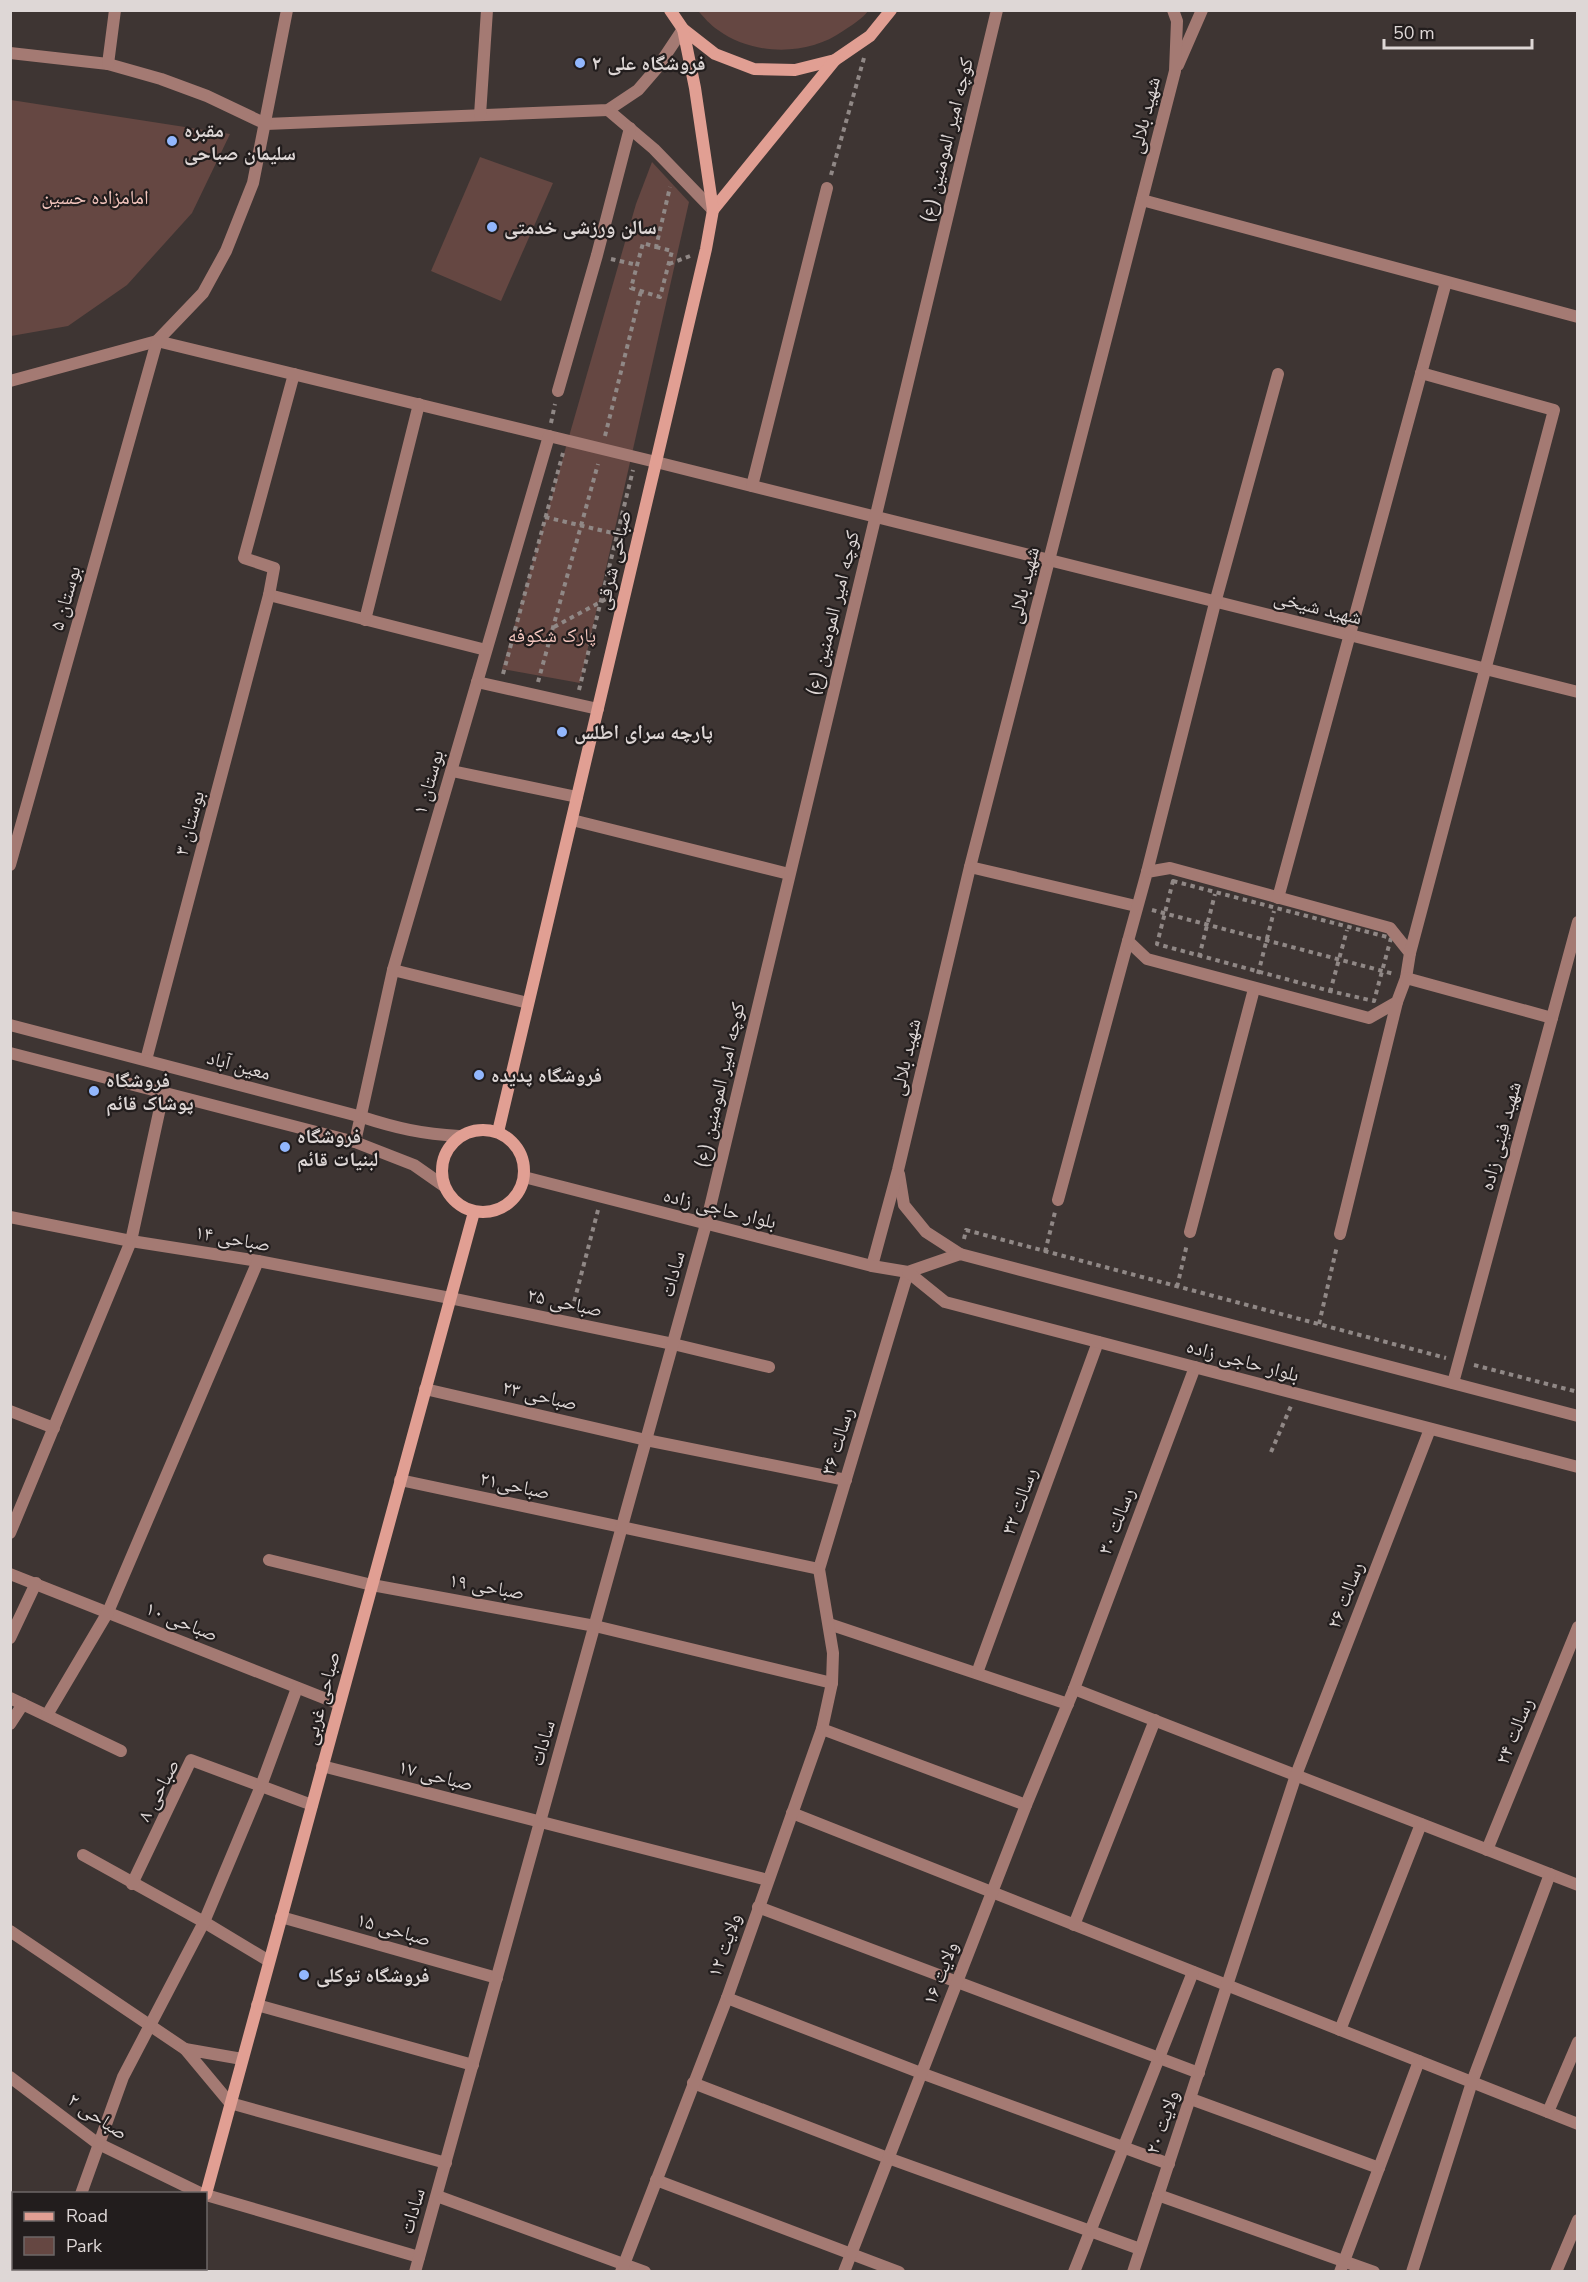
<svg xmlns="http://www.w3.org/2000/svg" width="1588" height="2282" font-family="'Nunito Sans','Noto Naskh Arabic',sans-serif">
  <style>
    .green { fill: #654742 }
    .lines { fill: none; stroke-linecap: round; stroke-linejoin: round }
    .path { stroke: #908886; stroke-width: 4; stroke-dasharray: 4.5 4.5; stroke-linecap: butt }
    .service { stroke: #a47a73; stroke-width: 12 }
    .minor { stroke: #a47a73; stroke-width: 12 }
    .tertiary { stroke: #a47a73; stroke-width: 12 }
    .secondary { stroke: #e19f93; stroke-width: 12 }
    .poi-dot { fill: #92b7fd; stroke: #221d1d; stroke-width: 2 }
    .labels { text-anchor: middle; stroke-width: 4.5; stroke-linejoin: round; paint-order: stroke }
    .poi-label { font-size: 20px; font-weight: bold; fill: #ded7d6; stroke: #221d1d; text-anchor: start }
    .street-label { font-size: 20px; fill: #ded7d6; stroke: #221d1d }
    .park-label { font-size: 20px; fill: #f5c7bf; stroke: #221d1d }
  </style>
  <rect width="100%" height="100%" fill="#3e3533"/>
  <g class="green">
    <path d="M 698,11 L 868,11 C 862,19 852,25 843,31 C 808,56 753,56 718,30 C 710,25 704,17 698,11 Z"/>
    <path d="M 11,100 L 230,134 L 192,213 L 127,285 L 68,326 L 11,336 Z"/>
    <path d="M 480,157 L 553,183 L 501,301 L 431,271 Z"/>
    <path d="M 652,162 L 689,202 L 580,683 L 502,669 L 636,204 Z"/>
  </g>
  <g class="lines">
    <g class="path">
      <path d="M 831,175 L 864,58"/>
      <path d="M 656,247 L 672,251 L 660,297 L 631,288 L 643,243 L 656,247 L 670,187"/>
      <path d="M 611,259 L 637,265"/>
      <path d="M 669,264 L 690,256"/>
      <path d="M 551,423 L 555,404"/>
      <path d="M 605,436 L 641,291"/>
      <path d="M 545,517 L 625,536"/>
      <path d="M 554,627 L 608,598"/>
      <path d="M 503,674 L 563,453"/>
      <path d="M 538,682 L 598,464"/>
      <path d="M 579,690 L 633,470"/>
      <path d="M 1173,881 L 1391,938 L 1374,1001 L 1330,991 L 1157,944 Z"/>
      <path d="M 1152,910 L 1394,974"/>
      <path d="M 1199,957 L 1215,894"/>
      <path d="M 1258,974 L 1274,911"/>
      <path d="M 1330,992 L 1347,930"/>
      <path d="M 964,1239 L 966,1230 L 1446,1358"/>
      <path d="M 1045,1252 L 1055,1212"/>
      <path d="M 1177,1287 L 1187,1244"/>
      <path d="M 572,1310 L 598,1210"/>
      <path d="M 1319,1324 L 1337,1246"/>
      <path d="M 1474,1365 L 1578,1392"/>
      <path d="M 1271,1452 L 1291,1406"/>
    </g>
    <path class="service" d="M 656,2180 L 899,2272"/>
    <g class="minor">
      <path d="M 10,53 L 108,64 L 161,79 L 207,96 L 266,124 L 608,110 L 638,90 L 657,68 L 683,29"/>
      <path d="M 108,64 L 115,10"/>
      <path d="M 1178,65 L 1202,10"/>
      <path d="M 608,110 L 654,149 L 713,210"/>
      <path d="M 480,115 L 487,10"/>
      <path d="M 1142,200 L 1578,317"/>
      <path d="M 294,374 L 244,558 L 274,568 L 269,595 L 486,650"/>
      <path d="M 10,381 L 157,341 L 656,462 L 1578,692"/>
      <path d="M 558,391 L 597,255 L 630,128"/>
      <path d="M 752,486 L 827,188"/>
      <path d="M 365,620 L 419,404"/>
      <path d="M 477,682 L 598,709"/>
      <path d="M 452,771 L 577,797"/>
      <path d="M 572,820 L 789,874"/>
      <path d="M 10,865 L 157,341 L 203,293 L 226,251 L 253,183 L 287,10"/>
      <path d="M 970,867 L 1136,906"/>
      <path d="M 1170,868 L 1390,928 L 1410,953 L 1406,978 L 1397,1002 L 1369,1018 L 1147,959 L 1128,941 L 1147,872 Z"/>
      <path d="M 1147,872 L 1215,603 L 1278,374"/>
      <path d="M 1278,898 L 1446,282"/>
      <path d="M 1410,953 L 1554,410 L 1421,373"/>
      <path d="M 393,970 L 528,1003"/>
      <path d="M 1406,978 L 1552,1018"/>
      <path d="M 146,1060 L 269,595"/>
      <path d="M 355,1142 L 393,970 L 549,436"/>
      <path d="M 899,1174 L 904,1205 L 926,1232 L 960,1254"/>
      <path d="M 1058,1200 L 1128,941"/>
      <path d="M 10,1217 L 131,1241 L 258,1261 L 450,1298 L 673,1344 L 769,1367"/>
      <path d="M 1190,1232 L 1254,989"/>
      <path d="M 1340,1234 L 1397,1002"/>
      <path d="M 872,1266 L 898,1170 L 970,867 L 1175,71 L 1177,21 L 1173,10"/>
      <path d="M 1453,1383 L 1578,922"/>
      <path d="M 425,1389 L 646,1440 L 846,1480"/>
      <path d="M 10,1411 L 54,1428"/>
      <path d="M 400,1480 L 819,1569"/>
      <path d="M 10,1533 L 131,1241 L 163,1094"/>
      <path d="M 269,1560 L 372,1585 L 595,1626 L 832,1683"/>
      <path d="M 10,1574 L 339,1704"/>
      <path d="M 829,1624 L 1068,1704"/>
      <path d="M 10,1638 L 36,1583"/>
      <path d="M 977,1673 L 1098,1342"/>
      <path d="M 1074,1689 L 1578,1885"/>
      <path d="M 10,1698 L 121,1751"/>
      <path d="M 47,1715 L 108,1612 L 258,1261"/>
      <path d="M 10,1724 L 23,1704"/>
      <path d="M 822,1729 L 1026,1805"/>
      <path d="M 322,1766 L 768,1880"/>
      <path d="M 792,1813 L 1578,2124"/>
      <path d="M 1487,1850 L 1578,1627"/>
      <path d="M 83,1855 L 204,1922 L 269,1961"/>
      <path d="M 132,1884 L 191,1760 L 312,1805"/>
      <path d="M 758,1907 L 1199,2073"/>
      <path d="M 281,1917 L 497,1978"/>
      <path d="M 1074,1925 L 1155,1720"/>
      <path d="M 10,1931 L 185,2049"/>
      <path d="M 727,1998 L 921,2073 L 1169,2164"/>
      <path d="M 257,2005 L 473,2065"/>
      <path d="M 1340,2030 L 1421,1824"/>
      <path d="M 242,2059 L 185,2049 L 230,2103 L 446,2163"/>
      <path d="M 10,2077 L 97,2143 L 202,2194"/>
      <path d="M 693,2083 L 888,2158 L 1140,2249"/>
      <path d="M 1191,2099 L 1379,2168"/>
      <path d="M 1548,2112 L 1578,2042"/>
      <path d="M 81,2194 L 123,2077 L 204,1922 L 261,1786 L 297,1688"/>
      <path d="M 206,2195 L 419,2257"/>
      <path d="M 1158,2195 L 1374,2272"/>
      <path d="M 437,2196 L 645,2272"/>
      <path d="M 10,2213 L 14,2215"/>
      <path d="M 55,2272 L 56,2268"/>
      <path d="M 415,2272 L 706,1224 L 997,10"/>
      <path d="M 621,2272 L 727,1998 L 822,1729 L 832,1683 L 833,1653 L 819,1569 L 908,1272"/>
      <path d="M 844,2272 L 1026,1805 L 1074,1689 L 1195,1367"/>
      <path d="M 1074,2272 L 1193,1972"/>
      <path d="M 1133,2272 L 1296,1775 L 1430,1429"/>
      <path d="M 1340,2272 L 1419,2061"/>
      <path d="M 1412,2272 L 1472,2082 L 1550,1874"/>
      <path d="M 1556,2272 L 1578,2220"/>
    </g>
    <g class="tertiary">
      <path d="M 10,1025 L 362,1117 C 396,1128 422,1134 459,1136"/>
      <path d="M 10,1053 L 355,1142 L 414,1165 L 444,1186"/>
      <path d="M 524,1177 L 872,1266 L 908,1272 L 960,1254 L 1578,1416"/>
      <path d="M 908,1272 L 945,1302 L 1578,1467"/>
    </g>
    <g class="secondary">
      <path d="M 670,10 L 683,29 L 715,54 L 754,69 L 795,70 L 835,60 L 870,36 L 891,10"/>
      <path d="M 713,210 L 835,60"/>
      <circle cx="483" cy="1171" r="41"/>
      <path d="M 498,1132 L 656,462 L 706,249 L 713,210 L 695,88 L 683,29"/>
      <path d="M 206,2194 L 474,1212"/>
      <path d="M 184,2272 L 185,2268"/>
    </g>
  </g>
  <g class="poi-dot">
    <circle cx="580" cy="63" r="6"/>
    <circle cx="172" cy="141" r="6"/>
    <circle cx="492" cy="227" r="6"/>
    <circle cx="562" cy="732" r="6"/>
    <circle cx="479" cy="1075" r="6"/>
    <circle cx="94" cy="1091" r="6"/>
    <circle cx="285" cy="1147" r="6"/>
    <circle cx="304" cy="1975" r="6"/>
  </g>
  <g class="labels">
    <g class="poi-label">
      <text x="592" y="70">فروشگاه علی ۲</text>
      <text x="184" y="137">مقبره<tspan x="184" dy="23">سلیمان صباحی</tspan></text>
      <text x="504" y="234">سالن ورزشی خدمتی</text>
      <text x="574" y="739">پارچه سرای اطلس</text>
      <text x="491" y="1082">فروشگاه پدیده</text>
      <text x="106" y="1087">فروشگاه<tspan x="106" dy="23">پوشاک قائم</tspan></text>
      <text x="297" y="1143">فروشگاه<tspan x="297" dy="23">لبنیات قائم</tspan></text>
      <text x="316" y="1982">فروشگاه توکلی</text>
    </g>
    <g class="street-label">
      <text transform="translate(1144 115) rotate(-76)" y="7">شهید بلالی</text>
      <text transform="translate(946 140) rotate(-76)" y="7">کوچه امیر المومنین (ع)</text>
      <text transform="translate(613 560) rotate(-77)" y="7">صباحی شرقی</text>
      <text transform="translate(1023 585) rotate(-76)" y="7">شهید بلالی</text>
      <text transform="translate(65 598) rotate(-74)" y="7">بوستان ۵</text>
      <text transform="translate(1318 607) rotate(14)" y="7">شهید شیخی</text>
      <text transform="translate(832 613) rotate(-76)" y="7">کوچه امیر المومنین (ع)</text>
      <text transform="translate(428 782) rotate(-74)" y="7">بوستان ۱</text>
      <text transform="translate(189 823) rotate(-75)" y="7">بوستان ۳</text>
      <text transform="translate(905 1057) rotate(-77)" y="7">شهید بلالی</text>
      <text transform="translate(239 1065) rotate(15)" y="7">معین آباد</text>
      <text transform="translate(719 1085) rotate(-77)" y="7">کوچه امیر المومنین (ع)</text>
      <text transform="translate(1500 1136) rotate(-75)" y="7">شهید فینی زاده</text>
      <text transform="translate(720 1208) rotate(14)" y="7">بلوار حاجی زاده</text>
      <text transform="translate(233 1238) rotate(10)" y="7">صباحی ۱۴</text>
      <text transform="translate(672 1274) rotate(-75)" y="7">سادات</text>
      <text transform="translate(565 1302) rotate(12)" y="7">صباحی ۲۵</text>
      <text transform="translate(1243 1360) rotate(15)" y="7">بلوار حاجی زاده</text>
      <text transform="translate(540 1395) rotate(13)" y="7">صباحی ۲۳</text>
      <text transform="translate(837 1441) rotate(-73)" y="7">رسالت ۳۶</text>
      <text transform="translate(515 1485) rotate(12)" y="7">صباحی۲۱</text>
      <text transform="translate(1019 1501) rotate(-70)" y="7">رسالت ۳۲</text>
      <text transform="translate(1116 1521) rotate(-69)" y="7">رسالت ۳۰</text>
      <text transform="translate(487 1586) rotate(10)" y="7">صباحی ۱۹</text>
      <text transform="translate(1345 1595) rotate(-69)" y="7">رسالت ۲۶</text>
      <text transform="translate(182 1621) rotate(22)" y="7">صباحی ۱۰</text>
      <text transform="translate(321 1698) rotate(-75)" y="7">صباحی غربی</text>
      <text transform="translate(1514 1731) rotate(-68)" y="7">رسالت ۲۴</text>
      <text transform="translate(542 1743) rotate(-74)" y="7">سادات</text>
      <text transform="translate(436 1775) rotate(14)" y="7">صباحی ۱۷</text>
      <text transform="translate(158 1790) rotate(-62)" y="7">صباحی ۸</text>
      <text transform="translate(394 1929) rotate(16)" y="7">صباحی ۱۵</text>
      <text transform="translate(724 1945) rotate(-71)" y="7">ولایت ۱۲</text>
      <text transform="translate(940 1973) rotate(-69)" y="7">ولایت ۱۶</text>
      <text transform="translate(98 2116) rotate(34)" y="7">صباحی ۲</text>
      <text transform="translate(1162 2122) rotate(-71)" y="7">ولایت ۲۰</text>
      <text transform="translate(412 2211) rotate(-74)" y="7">سادات</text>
    </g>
    <g class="park-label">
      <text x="95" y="204">امامزاده حسین</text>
      <text x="552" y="642">پارک شکوفه</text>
    </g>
  </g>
  <rect width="1588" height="2282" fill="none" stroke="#ded7d6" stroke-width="24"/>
  <rect x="12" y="2192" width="195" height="78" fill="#221d1d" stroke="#6d6767" stroke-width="1.5"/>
  <rect x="24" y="2212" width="30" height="9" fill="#e19f93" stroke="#6d6767" stroke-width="1.5"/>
  <text x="66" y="2222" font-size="18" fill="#ded7d6">Road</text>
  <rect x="24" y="2237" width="30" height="18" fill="#654742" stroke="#6d6767" stroke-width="1.5"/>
  <text x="66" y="2252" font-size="18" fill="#ded7d6">Park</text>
  <path d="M1384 39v9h148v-9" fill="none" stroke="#ded7d6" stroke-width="3"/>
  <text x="1393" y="39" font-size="18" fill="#ded7d6" stroke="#221d1d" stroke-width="4.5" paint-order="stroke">50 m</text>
</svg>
